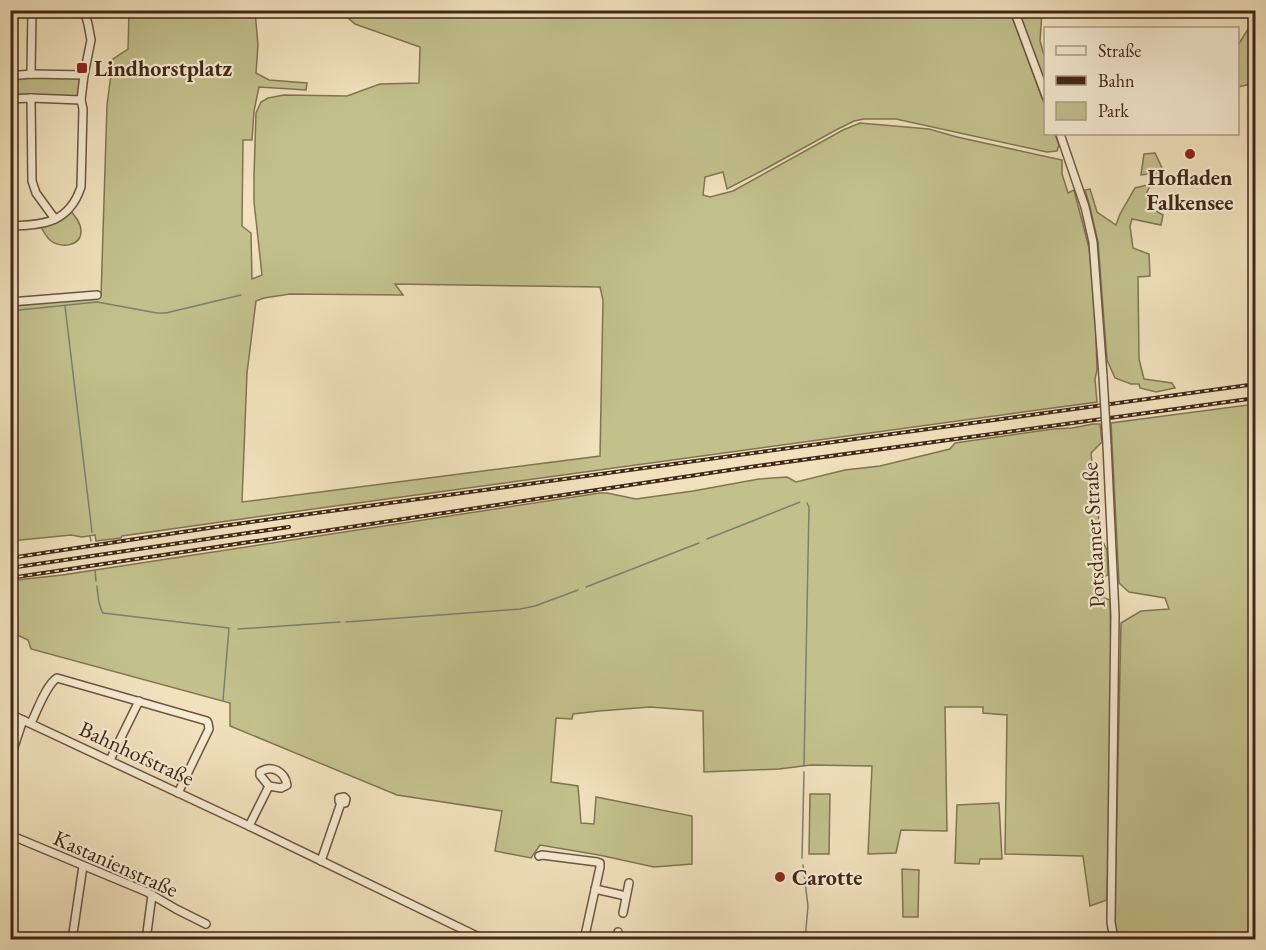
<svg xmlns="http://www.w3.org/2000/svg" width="1266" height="950" font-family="'EB Garamond',serif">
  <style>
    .green { fill: #c2c18c; stroke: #827452; stroke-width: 1.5; fill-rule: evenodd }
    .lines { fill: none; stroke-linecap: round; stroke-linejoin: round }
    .stream { stroke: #778175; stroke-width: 1.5 }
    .minor-casing { stroke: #6d5641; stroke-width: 10 }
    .minor { stroke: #f6ecd4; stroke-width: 7 }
    .rail-casing { stroke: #412718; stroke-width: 4 }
    .rail { stroke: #f6ecd4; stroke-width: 1.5; stroke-dasharray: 4.5; stroke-linecap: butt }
    .minor-bridge-casing { stroke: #6d5641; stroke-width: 10; stroke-linecap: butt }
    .minor-bridge { stroke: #f6ecd4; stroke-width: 7 }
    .poi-dot { fill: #8f2418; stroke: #f6ecd4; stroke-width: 2 }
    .labels { text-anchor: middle; stroke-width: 4.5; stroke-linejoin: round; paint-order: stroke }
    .poi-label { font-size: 22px; font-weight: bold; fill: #412718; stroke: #f6ecd4; text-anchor: start }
    .street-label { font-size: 22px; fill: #412718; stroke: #f6ecd4 }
  </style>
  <rect width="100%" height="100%" fill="#f1e2bd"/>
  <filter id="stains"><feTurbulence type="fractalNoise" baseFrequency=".00333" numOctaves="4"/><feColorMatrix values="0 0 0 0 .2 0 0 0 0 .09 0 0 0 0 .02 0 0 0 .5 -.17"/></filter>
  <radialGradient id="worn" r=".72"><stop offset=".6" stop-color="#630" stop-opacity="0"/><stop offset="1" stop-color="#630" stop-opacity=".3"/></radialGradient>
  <g class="green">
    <path d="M 129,11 L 255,11 L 258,45 L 256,73 L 269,80 L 307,83 L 306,90 L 259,87 L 254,111 L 252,140 L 243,140 L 242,226 L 251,233 L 252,279 L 262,275 L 254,202 L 254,175 L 256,113 L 261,102 L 268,98 L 284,95 L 347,96 L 380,84 L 419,83 L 420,47 L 355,24 L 340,11 L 1010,11 L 1045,106 L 1046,134 L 1055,134 L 1059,145 L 1057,151 L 1047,152 L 896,119 L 864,119 L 854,121 L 836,130 L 767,168 L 727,189 L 723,172 L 705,177 L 703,195 L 710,197 L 733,191 L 843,130 L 860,123 L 929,129 L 957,137 L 1062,160 L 1062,174 L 1068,193 L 1074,190 L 1089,248 L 1095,304 L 1097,370 L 1095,379 L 1097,402 L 306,510 L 122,536 L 121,538 L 96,541 L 95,535 L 82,537 L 71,535 L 11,541 L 11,303 L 101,296 L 107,105 L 113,59 L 128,49 ZM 395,284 L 600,287 L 603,300 L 600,456 L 242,502 L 247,373 L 256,301 L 264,298 L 290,294 L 403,295 Z"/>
    <path d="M 1017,11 L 1042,11 L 1040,41 L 1045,59 L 1045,84 Z"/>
    <path d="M 1255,18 L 1255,83 L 1238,87 L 1238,45 Z"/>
    <path d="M 11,76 L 83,76 L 81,99 L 11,98 Z"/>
    <path d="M 1155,153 L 1164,172 L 1141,175 L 1144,154 Z"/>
    <path d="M 1151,184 L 1146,194 L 1149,207 L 1163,215 L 1161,225 L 1132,219 L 1130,226 L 1133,248 L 1149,254 L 1150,276 L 1138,277 L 1139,359 L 1144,379 L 1172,383 L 1175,388 L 1156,392 L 1140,388 L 1139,384 L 1131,384 L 1115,378 L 1107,360 L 1098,242 L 1090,207 L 1085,190 L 1090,189 L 1097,212 L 1116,225 L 1120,214 L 1135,188 Z"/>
    <path d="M 70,210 C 75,216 81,223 81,231 C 81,247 61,248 51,241 C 46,237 43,231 40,225 Z"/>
    <path d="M 1255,404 L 1255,939 L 1117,940 L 1114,913 L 1116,853 L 1121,623 L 1141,611 L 1169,609 L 1165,598 L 1129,592 L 1119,583 L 1111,423 Z"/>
    <path d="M 1093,424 L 1100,424 L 1102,442 L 1091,453 L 1101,538 L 1107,550 L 1108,575 L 1097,579 L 1104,598 L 1110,600 L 1112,715 L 1107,900 L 1090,906 L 1083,856 L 1005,854 L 1007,715 L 983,713 L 983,707 L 945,707 L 947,831 L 901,830 L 896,853 L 868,854 L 872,766 L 811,765 L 779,769 L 704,772 L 703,711 L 650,707 L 599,711 L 573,714 L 572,719 L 556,718 L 551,782 L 578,786 L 581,823 L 594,824 L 596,797 L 692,816 L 692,864 L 654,867 L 599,855 L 540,845 L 531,858 L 495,851 L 502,811 L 397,795 L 230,726 L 230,703 L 31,649 L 28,640 L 11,632 L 11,582 L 17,580 L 62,575 L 600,493 L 607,493 L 636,499 L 693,491 L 759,479 L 787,477 L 796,482 L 845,470 L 880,466 L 950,449 L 955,443 L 1053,429 L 1072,428 Z"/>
    <path d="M 810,794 L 830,794 L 829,854 L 809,854 Z"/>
    <path d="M 999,803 L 1002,859 L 980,859 L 979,864 L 955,863 L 957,805 Z"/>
    <path d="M 902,869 L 919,870 L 918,917 L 903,917 Z"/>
  </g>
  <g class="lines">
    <g class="stream">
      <path d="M 65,306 L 92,532"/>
      <path d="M 10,311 L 97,302 L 157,313 L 166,313 L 241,295"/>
      <path d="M 90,536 L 91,541"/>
      <path d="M 707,539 L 800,502"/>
      <path d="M 95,570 L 96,581"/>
      <path d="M 97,586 C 98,595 98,606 103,613 L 229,628 L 223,700"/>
      <path d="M 586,587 L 699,543"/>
      <path d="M 346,622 L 520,609 L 535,606 L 578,590"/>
      <path d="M 238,629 L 340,622"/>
      <path d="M 804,765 L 809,507 L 807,503"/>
      <path d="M 802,858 L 804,772"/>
      <path d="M 803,865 L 808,906 L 805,940"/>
    </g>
    <g class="minor-casing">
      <g id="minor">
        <path d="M 1014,10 L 1046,96"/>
        <path d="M 31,74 L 32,10"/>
        <path d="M 10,76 L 31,74 L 84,75"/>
        <path d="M 31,98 L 32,181 L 36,193 L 55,219"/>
        <path d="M 10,99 L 31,98 L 81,100"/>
        <path d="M 1060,134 L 1085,207 L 1093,242 L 1103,376"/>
        <path d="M 10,226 C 44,225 69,223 81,187 L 83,109 L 81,100 L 84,75 L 91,40 L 88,24 L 84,10"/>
        <path d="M 10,302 L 97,295"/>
        <path d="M 1107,445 L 1115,615 L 1111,922 L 1114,940"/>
        <path d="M 10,714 L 249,826 L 485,940"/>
        <path d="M 31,723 C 37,711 46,685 57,678 L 207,721 L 208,723 L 209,729 L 178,793"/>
        <path d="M 10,759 L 23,720"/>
        <path d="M 110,760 L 139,701"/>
        <path d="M 249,826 L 269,786 L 281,788 L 287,785 C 285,772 272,764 260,772 L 260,775 L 269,786"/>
        <path d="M 10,835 L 147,892 L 176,909 L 206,924"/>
        <path d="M 539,856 L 542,855 L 597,862 L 600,863 L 600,867 L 584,940"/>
        <path d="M 321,861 L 341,803 L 345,803 L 346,799 L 344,797 L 339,798 L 339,801 L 341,803"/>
        <path d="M 595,889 L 626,896"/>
        <path d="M 623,913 L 629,883"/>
        <path d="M 72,940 L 83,866"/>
        <path d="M 146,940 L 152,895"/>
        <path d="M 616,940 L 618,932"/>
      </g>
    </g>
    <use href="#minor" class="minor"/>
    <g class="rail-casing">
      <g id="rail">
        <path d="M 10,558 L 222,526 L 1256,384"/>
        <path d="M 10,568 L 289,527"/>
        <path d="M 10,578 L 750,467 L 1256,398"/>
      </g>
    </g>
    <use href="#rail" class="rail"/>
    <g class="minor-bridge-casing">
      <path id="minor-bridge" d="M 1103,376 L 1107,445"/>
    </g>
    <use href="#minor-bridge" class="minor-bridge"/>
  </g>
  <g class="poi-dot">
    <rect x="76" y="62" width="12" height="12" rx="3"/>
    <circle cx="1190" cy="154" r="6"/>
    <circle cx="780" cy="877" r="6"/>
  </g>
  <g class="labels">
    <g class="poi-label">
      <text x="94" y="76">Lindhorstplatz</text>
      <text x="1190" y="185" text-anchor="middle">Hofladen<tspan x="1190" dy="25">Falkensee</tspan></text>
      <text x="792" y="885">Carotte</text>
    </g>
    <g class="street-label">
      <text transform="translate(1093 535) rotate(-93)" y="8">Potsdamer Straße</text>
      <text transform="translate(137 753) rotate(25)" y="8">Bahnhofstraße</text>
      <text transform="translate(116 863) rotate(24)" y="8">Kastanienstraße</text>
    </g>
  </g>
  <rect width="1266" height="950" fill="none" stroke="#f1e2bd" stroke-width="36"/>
  <rect x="12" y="12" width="1242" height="926" fill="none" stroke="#412718" stroke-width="3"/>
  <rect x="18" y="18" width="1230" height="914" fill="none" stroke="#412718" stroke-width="1.5"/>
  <rect x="1044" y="27" width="195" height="108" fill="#f6ecd4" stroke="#ae9d89" stroke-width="1.5"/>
  <rect x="1056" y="46" width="30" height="9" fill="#f6ecd4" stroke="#ae9d89" stroke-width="1.5"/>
  <text x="1098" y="57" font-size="18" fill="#412718">Straße</text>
  <rect x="1056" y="76" width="30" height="9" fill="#412718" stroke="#ae9d89" stroke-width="1.5"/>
  <text x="1098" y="87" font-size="18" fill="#412718">Bahn</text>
  <rect x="1056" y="102" width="30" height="18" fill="#c2c18c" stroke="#ae9d89" stroke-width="1.5"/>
  <text x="1098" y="117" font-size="18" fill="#412718">Park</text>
  <rect width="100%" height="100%" filter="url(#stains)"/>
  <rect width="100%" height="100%" fill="url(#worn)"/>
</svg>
